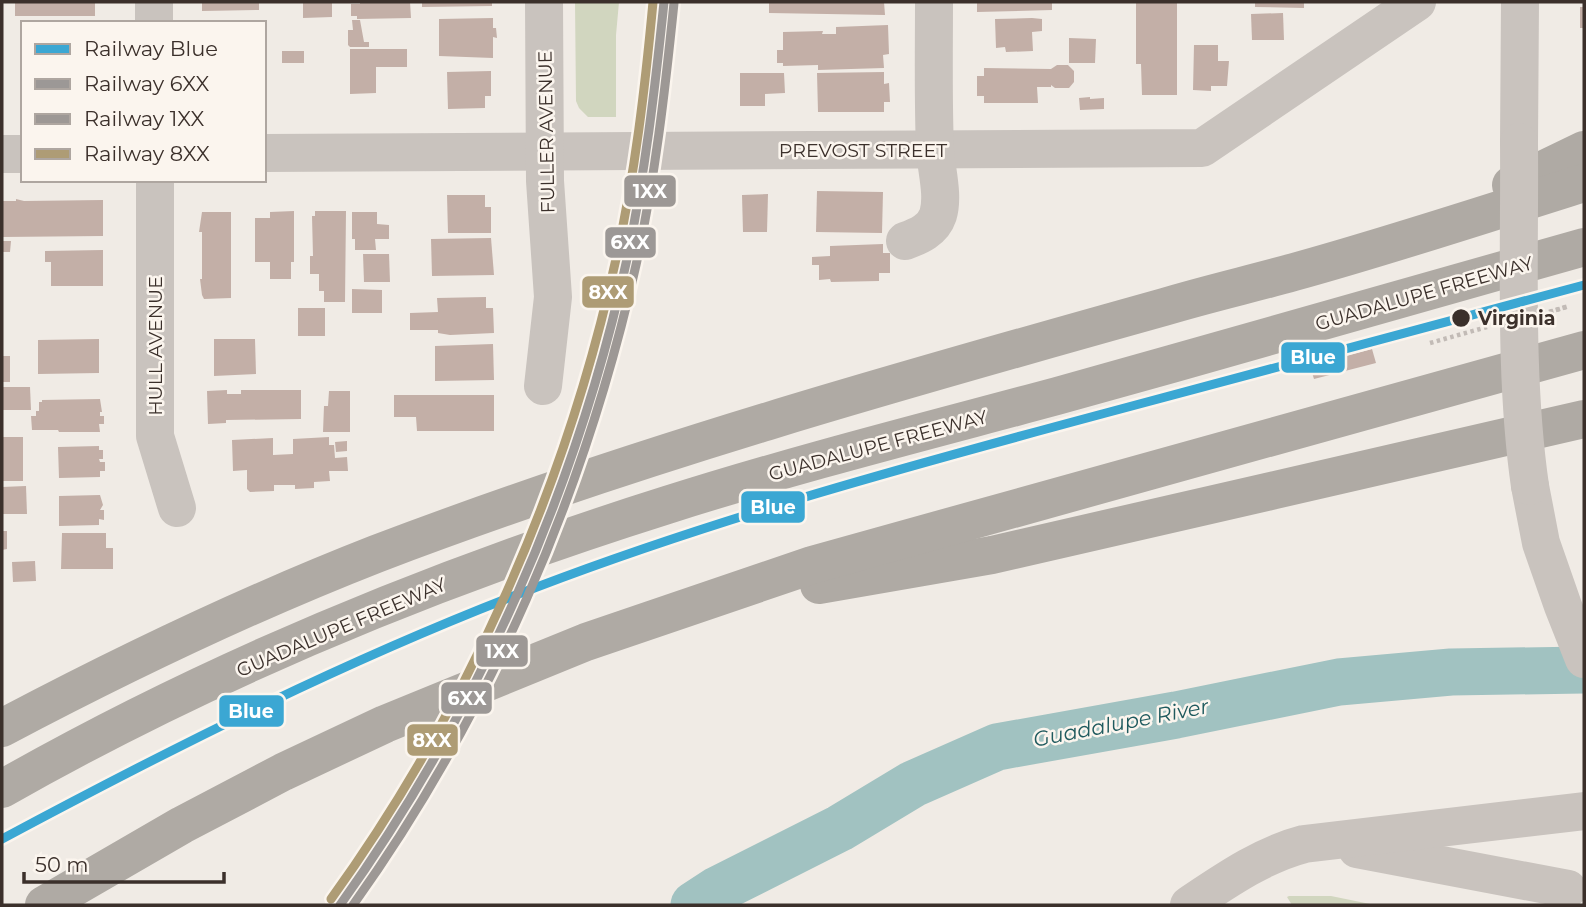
<svg xmlns="http://www.w3.org/2000/svg" width="1586" height="907" font-family="Montserrat,sans-serif">
  <style>
    .green { fill: #d1d6bf }
    .lines { fill: none; stroke-linecap: round; stroke-linejoin: round }
    .river { stroke: #a1c2c1; stroke-width: 47 }
    .building { fill: #c3afa7 }
    .path { stroke: #c2bbb6; stroke-width: 4.5; stroke-dasharray: 3.5 3.5; stroke-linecap: butt }
    .minor { stroke: #c9c3be; stroke-width: 38 }
    .highway { stroke: #afaaa4; stroke-width: 38 }
    .path-bridge { stroke: #c2bbb6; stroke-width: 4.5; stroke-dasharray: 3.5 3.5; stroke-linecap: butt }
    .minor-bridge { stroke: #c9c3be; stroke-width: 38 }
    .rail-1-casing { stroke: #fbf5ee; stroke-width: 14 }
    .rail-2-casing { stroke: #fbf5ee; stroke-width: 14 }
    .rail-3-casing { stroke: #fbf5ee; stroke-width: 14 }
    .rail-4-casing { stroke: #fbf5ee; stroke-width: 14 }
    .rail-1 { stroke: #3ba7d3; stroke-width: 9 }
    .rail-2 { stroke: #9c9896; stroke-width: 9 }
    .rail-3 { stroke: #9d9895; stroke-width: 9 }
    .rail-4 { stroke: #ae9c75; stroke-width: 9 }
    .stop-dot { fill: #3b302b; stroke: #fbf5ee; stroke-width: 2.5 }
    .labels { text-anchor: middle; stroke-width: 5; stroke-linejoin: round; paint-order: stroke }
    .street-label { font-size: 19px; fill: #3b302b; stroke: #fbf5ee }
    .stop-label { font-size: 19px; font-weight: bold; fill: #3b302b; stroke: #fbf5ee; text-anchor: start }
    .water-label { font-size: 21px; font-style: italic; fill: #1f5a5e; stroke: #fbf5ee }
    .line-badge { stroke: #fbf5ee; stroke-width: 2.5 }
    .badge-label { font-size: 19px; text-anchor: middle; font-weight: bold; fill: #fff }
  </style>
  <rect width="100%" height="100%" fill="#f0ebe5"/>
  <g class="green">
    <path d="M 575,2 L 619,2 L 616,35 L 616,117 L 588,117 L 579,108 L 576,101 Z"/>
    <path d="M 1289,896 L 1331,896 L 1375,905 L 1292,905 L 1287,897 Z"/>
  </g>
  <g class="lines">
    <path class="river" d="M 694,905 L 717,890 L 840,828 L 913,784 L 997,747 L 1176,715 L 1339,682 L 1451,672 L 1584,670"/>
  </g>
  <g class="building">
    <rect x="15" y="2" width="80" height="14"/>
    <path d="M 202,2 L 259,2 L 259,10 L 202,11 Z"/>
    <path d="M 303,2 L 332,2 L 332,17 L 303,18 Z"/>
    <path d="M 360,2 L 410,2 L 411,18 L 357,19 L 357,16 L 351,16 L 351,4 L 360,4 Z"/>
    <path d="M 422,2 L 492,2 L 492,6 L 422,7 Z"/>
    <path d="M 769,2 L 884,2 L 885,15 L 769,13 Z"/>
    <path d="M 977,2 L 1052,2 L 1052,10 L 977,12 Z"/>
    <path d="M 1136,2 L 1177,2 L 1177,95 L 1142,95 L 1141,64 L 1136,64 Z"/>
    <path d="M 1255,2 L 1304,2 L 1304,8 L 1255,7 Z"/>
    <rect x="1580" y="7" width="4" height="21"/>
    <path d="M 1283,13 L 1284,40 L 1252,40 L 1251,14 Z"/>
    <path d="M 493,18 L 493,28 L 496,28 L 497,38 L 493,37 L 493,58 L 439,56 L 439,19 Z"/>
    <path d="M 1032,18 L 1042,19 L 1042,31 L 1032,32 L 1033,51 L 1006,52 L 1005,47 L 996,48 L 995,19 Z"/>
    <path d="M 352,20 L 360,20 L 364,42 L 369,42 L 369,47 L 350,47 L 348,45 L 348,30 L 353,30 Z"/>
    <path d="M 888,25 L 889,54 L 883,55 L 884,68 L 818,70 L 818,65 L 783,66 L 783,63 L 777,63 L 777,50 L 783,50 L 783,32 L 823,31 L 822,34 L 836,34 L 836,27 Z"/>
    <path d="M 1069,38 L 1096,39 L 1095,63 L 1069,63 Z"/>
    <path d="M 1194,45 L 1218,45 L 1218,61 L 1229,61 L 1227,86 L 1211,86 L 1211,91 L 1193,90 Z"/>
    <path d="M 350,49 L 407,49 L 407,67 L 376,67 L 376,93 L 350,94 Z"/>
    <rect x="282" y="51" width="22" height="12"/>
    <path d="M 1057,65 L 1068,65 L 1074,71 L 1074,82 L 1069,88 L 1055,88 L 1051,85 L 1051,87 L 1037,87 L 1038,103 L 984,103 L 984,96 L 977,96 L 977,76 L 984,76 L 984,68 L 1051,69 Z"/>
    <path d="M 491,71 L 491,96 L 485,96 L 485,108 L 448,109 L 447,72 Z"/>
    <path d="M 884,72 L 884,84 L 889,83 L 890,102 L 884,102 L 884,112 L 818,112 L 817,73 Z"/>
    <path d="M 740,73 L 784,73 L 785,93 L 765,94 L 765,106 L 740,106 Z"/>
    <path d="M 1090,97 L 1090,99 L 1104,98 L 1104,109 L 1080,110 L 1079,98 Z"/>
    <path d="M 817,191 L 883,192 L 882,233 L 816,232 Z"/>
    <path d="M 768,194 L 767,232 L 743,232 L 742,195 Z"/>
    <path d="M 447,195 L 485,195 L 485,207 L 491,207 L 491,233 L 448,233 Z"/>
    <path d="M 16,199 L 24,201 L 103,200 L 103,236 L 2,237 L 2,201 L 16,201 Z"/>
    <path d="M 294,211 L 294,262 L 291,262 L 291,279 L 270,279 L 270,262 L 255,262 L 255,218 L 270,218 L 270,212 Z"/>
    <path d="M 315,211 L 346,211 L 345,302 L 324,302 L 324,291 L 319,291 L 319,274 L 310,274 L 310,256 L 313,256 L 312,216 L 315,216 Z"/>
    <path d="M 202,212 L 231,212 L 231,298 L 204,299 L 202,295 L 200,279 L 202,279 L 202,232 L 199,232 Z"/>
    <path d="M 352,212 L 377,212 L 377,224 L 389,225 L 389,239 L 375,239 L 376,250 L 355,250 L 355,239 L 352,239 Z"/>
    <path d="M 491,238 L 494,275 L 432,276 L 431,239 Z"/>
    <path d="M 2,241 L 11,241 L 10,252 L 2,252 Z"/>
    <path d="M 883,244 L 883,253 L 890,253 L 890,273 L 879,273 L 879,281 L 831,282 L 830,279 L 819,280 L 819,265 L 812,265 L 812,257 L 830,256 L 830,246 Z"/>
    <path d="M 103,250 L 103,286 L 51,286 L 51,262 L 45,262 L 45,251 Z"/>
    <path d="M 363,254 L 389,254 L 390,282 L 364,282 Z"/>
    <path d="M 352,289 L 382,290 L 382,313 L 352,313 Z"/>
    <path d="M 486,297 L 486,308 L 493,308 L 494,333 L 450,335 L 438,333 L 438,330 L 410,330 L 410,313 L 438,312 L 437,298 Z"/>
    <rect x="298" y="308" width="27" height="28"/>
    <path d="M 99,339 L 99,373 L 38,374 L 38,340 Z"/>
    <path d="M 214,339 L 255,339 L 256,374 L 214,376 Z"/>
    <path d="M 493,344 L 494,380 L 435,381 L 435,346 Z"/>
    <path d="M 1372,349 L 1376,363 L 1314,379 L 1310,366 Z"/>
    <rect x="2" y="356" width="8" height="26"/>
    <path d="M 2,387 L 30,387 L 31,410 L 2,410 Z"/>
    <path d="M 227,390 L 227,394 L 241,394 L 241,390 L 301,390 L 301,419 L 226,420 L 226,423 L 208,424 L 207,391 Z"/>
    <path d="M 329,391 L 350,391 L 350,432 L 323,432 L 324,406 L 328,406 Z"/>
    <path d="M 394,395 L 494,395 L 494,431 L 417,431 L 416,417 L 394,417 Z"/>
    <path d="M 100,399 L 102,412 L 100,412 L 100,416 L 104,416 L 104,424 L 99,424 L 100,432 L 59,432 L 58,430 L 32,430 L 31,416 L 36,416 L 36,411 L 39,411 L 39,402 L 42,402 L 42,400 Z"/>
    <rect x="2" y="437" width="21" height="44"/>
    <path d="M 329,437 L 329,445 L 334,445 L 335,458 L 347,457 L 348,471 L 329,471 L 330,481 L 314,482 L 314,488 L 295,489 L 295,485 L 274,485 L 274,491 L 250,492 L 247,489 L 247,470 L 233,471 L 232,440 L 273,438 L 273,455 L 293,454 L 293,439 Z"/>
    <path d="M 347,441 L 347,451 L 336,452 L 335,442 Z"/>
    <path d="M 99,446 L 99,450 L 103,450 L 103,459 L 99,459 L 100,462 L 105,462 L 105,471 L 100,471 L 100,477 L 59,478 L 58,447 Z"/>
    <path d="M 26,486 L 27,514 L 2,514 L 2,487 Z"/>
    <path d="M 100,495 L 103,505 L 100,510 L 104,510 L 104,520 L 99,519 L 99,525 L 59,526 L 59,496 Z"/>
    <path d="M 2,531 L 7,531 L 7,549 L 2,550 Z"/>
    <path d="M 62,533 L 106,533 L 106,548 L 113,548 L 113,569 L 61,569 Z"/>
    <path d="M 35,561 L 36,581 L 13,582 L 12,562 Z"/>
  </g>
  <g class="lines">
    <g class="path">
      <path d="M 1550,312 L 1569,306"/>
      <path d="M 1430,343 L 1487,327"/>
    </g>
    <g class="minor">
      <path d="M 154,2 L 154,23"/>
      <path d="M 1519,142 L 1520,2"/>
      <path d="M 264,153 L 1202,148 L 1417,2"/>
      <path d="M 2,154 L 23,154"/>
      <path d="M 155,180 L 155,436 L 177,508"/>
      <path d="M 905,241 C 919,236 933,230 938,215 C 944,195 936,169 935,149 C 933,100 934,51 934,2"/>
      <path d="M 543,386 L 553,297 L 545,181 L 544,2"/>
      <path d="M 1530,486 L 1541,543 L 1563,606 L 1584,659"/>
      <path d="M 1357,849 L 1568,889"/>
      <path d="M 1189,905 C 1225,881 1262,855 1304,844 L 1584,811"/>
    </g>
    <g class="highway">
      <path d="M 1511,185 L 1584,150"/>
      <path d="M 819,585 L 992,555 L 1584,419"/>
      <path d="M 2,728 C 123,664 248,604 376,554 C 633,456 899,381 1164,307 C 1207,294 1251,284 1294,272 C 1392,245 1488,213 1584,183"/>
      <path d="M 2,789 C 211,670 438,577 667,505 C 796,464 927,431 1057,396 C 1233,347 1409,297 1584,247"/>
      <path d="M 44,905 L 182,825 L 283,772 L 385,724 L 586,642 L 812,565 L 1584,350"/>
    </g>
    <path class="path-bridge" d="M 1549,312 L 1569,306"/>
    <path class="minor-bridge" d="M 1519,142 C 1520,255 1514,375 1530,486"/>
    <g class="rail-1-casing">
      <path id="rail-1" d="M 2,839 C 176,746 352,657 537,587 C 721,517 912,465 1102,414 C 1263,371 1424,328 1584,285"/>
    </g>
    <g class="rail-2-casing">
      <path id="rail-2" d="M 340,905 C 477,714 577,489 627,259 C 645,174 655,88 664,2"/>
    </g>
    <g class="rail-3-casing">
      <path id="rail-3" d="M 353,905 C 489,715 585,493 636,265 C 655,179 665,91 674,3"/>
    </g>
    <g class="rail-4-casing">
      <path id="rail-4" d="M 331,899 C 468,709 566,487 616,259 C 635,174 645,88 653,2"/>
    </g>
    <use href="#rail-1" class="rail-1"/>
    <use href="#rail-2" class="rail-2"/>
    <use href="#rail-3" class="rail-3"/>
    <use href="#rail-4" class="rail-4"/>
  </g>
  <circle class="stop-dot" cx="1461" cy="318" r="10"/>
  <g class="labels">
    <g class="street-label">
      <text transform="translate(546 132) rotate(-91)" y="7">FULLER AVENUE</text>
      <text x="863" y="157">PREVOST STREET</text>
      <text transform="translate(1424 293) rotate(-16)" y="7">GUADALUPE FREEWAY</text>
      <text transform="translate(155 346) rotate(-90)" y="7">HULL AVENUE</text>
      <text transform="translate(878 445) rotate(-15)" y="7">GUADALUPE FREEWAY</text>
      <text transform="translate(341 627) rotate(-23)" y="7">GUADALUPE FREEWAY</text>
    </g>
    <g class="stop-label">
      <text x="1478" y="325">Virginia</text>
    </g>
    <g class="water-label">
      <text transform="translate(1121 723) rotate(-11)" y="7">Guadalupe River</text>
    </g>
  </g>
  <g class="line-badge">
    <rect x="623" y="174" width="54" height="34" rx="7" fill="#9d9895"/>
    <rect x="604" y="226" width="53" height="33" rx="7" fill="#9c9896"/>
    <rect x="581" y="275" width="54" height="34" rx="7" fill="#ae9c75"/>
    <rect x="1280" y="341" width="66" height="33" rx="7" fill="#3ba7d3"/>
    <rect x="740" y="490" width="66" height="34" rx="7" fill="#3ba7d3"/>
    <rect x="475" y="634" width="54" height="34" rx="7" fill="#9d9895"/>
    <rect x="440" y="681" width="53" height="34" rx="7" fill="#9c9896"/>
    <rect x="218" y="694" width="67" height="34" rx="7" fill="#3ba7d3"/>
    <rect x="406" y="723" width="53" height="34" rx="7" fill="#ae9c75"/>
  </g>
  <g class="badge-label">
    <text x="650" y="198">1XX</text>
    <text x="630" y="249">6XX</text>
    <text x="608" y="299">8XX</text>
    <text x="1313" y="364">Blue</text>
    <text x="773" y="514">Blue</text>
    <text x="502" y="658">1XX</text>
    <text x="467" y="705">6XX</text>
    <text x="251" y="718">Blue</text>
    <text x="432" y="747">8XX</text>
  </g>
  <rect width="1586" height="907" fill="none" stroke="#3b302b" stroke-width="7"/>
  <rect x="21" y="21" width="245" height="161" fill="#fbf5ee" stroke="#aea6a0" stroke-width="2"/>
  <rect x="35" y="44" width="35" height="10" fill="#3ba7d3" stroke="#aea6a0" stroke-width="2"/>
  <text x="84" y="56" font-size="21" fill="#3b302b">Railway Blue</text>
  <rect x="35" y="79" width="35" height="10" fill="#9c9896" stroke="#aea6a0" stroke-width="2"/>
  <text x="84" y="91" font-size="21" fill="#3b302b">Railway 6XX</text>
  <rect x="35" y="114" width="35" height="10" fill="#9d9895" stroke="#aea6a0" stroke-width="2"/>
  <text x="84" y="126" font-size="21" fill="#3b302b">Railway 1XX</text>
  <rect x="35" y="149" width="35" height="10" fill="#ae9c75" stroke="#aea6a0" stroke-width="2"/>
  <text x="84" y="161" font-size="21" fill="#3b302b">Railway 8XX</text>
  <path d="M24 872v10h200v-10" fill="none" stroke="#3b302b" stroke-width="3.5"/>
  <text x="35" y="872" font-size="21" fill="#3b302b" stroke="#fbf5ee" stroke-width="5" paint-order="stroke">50 m</text>
</svg>
